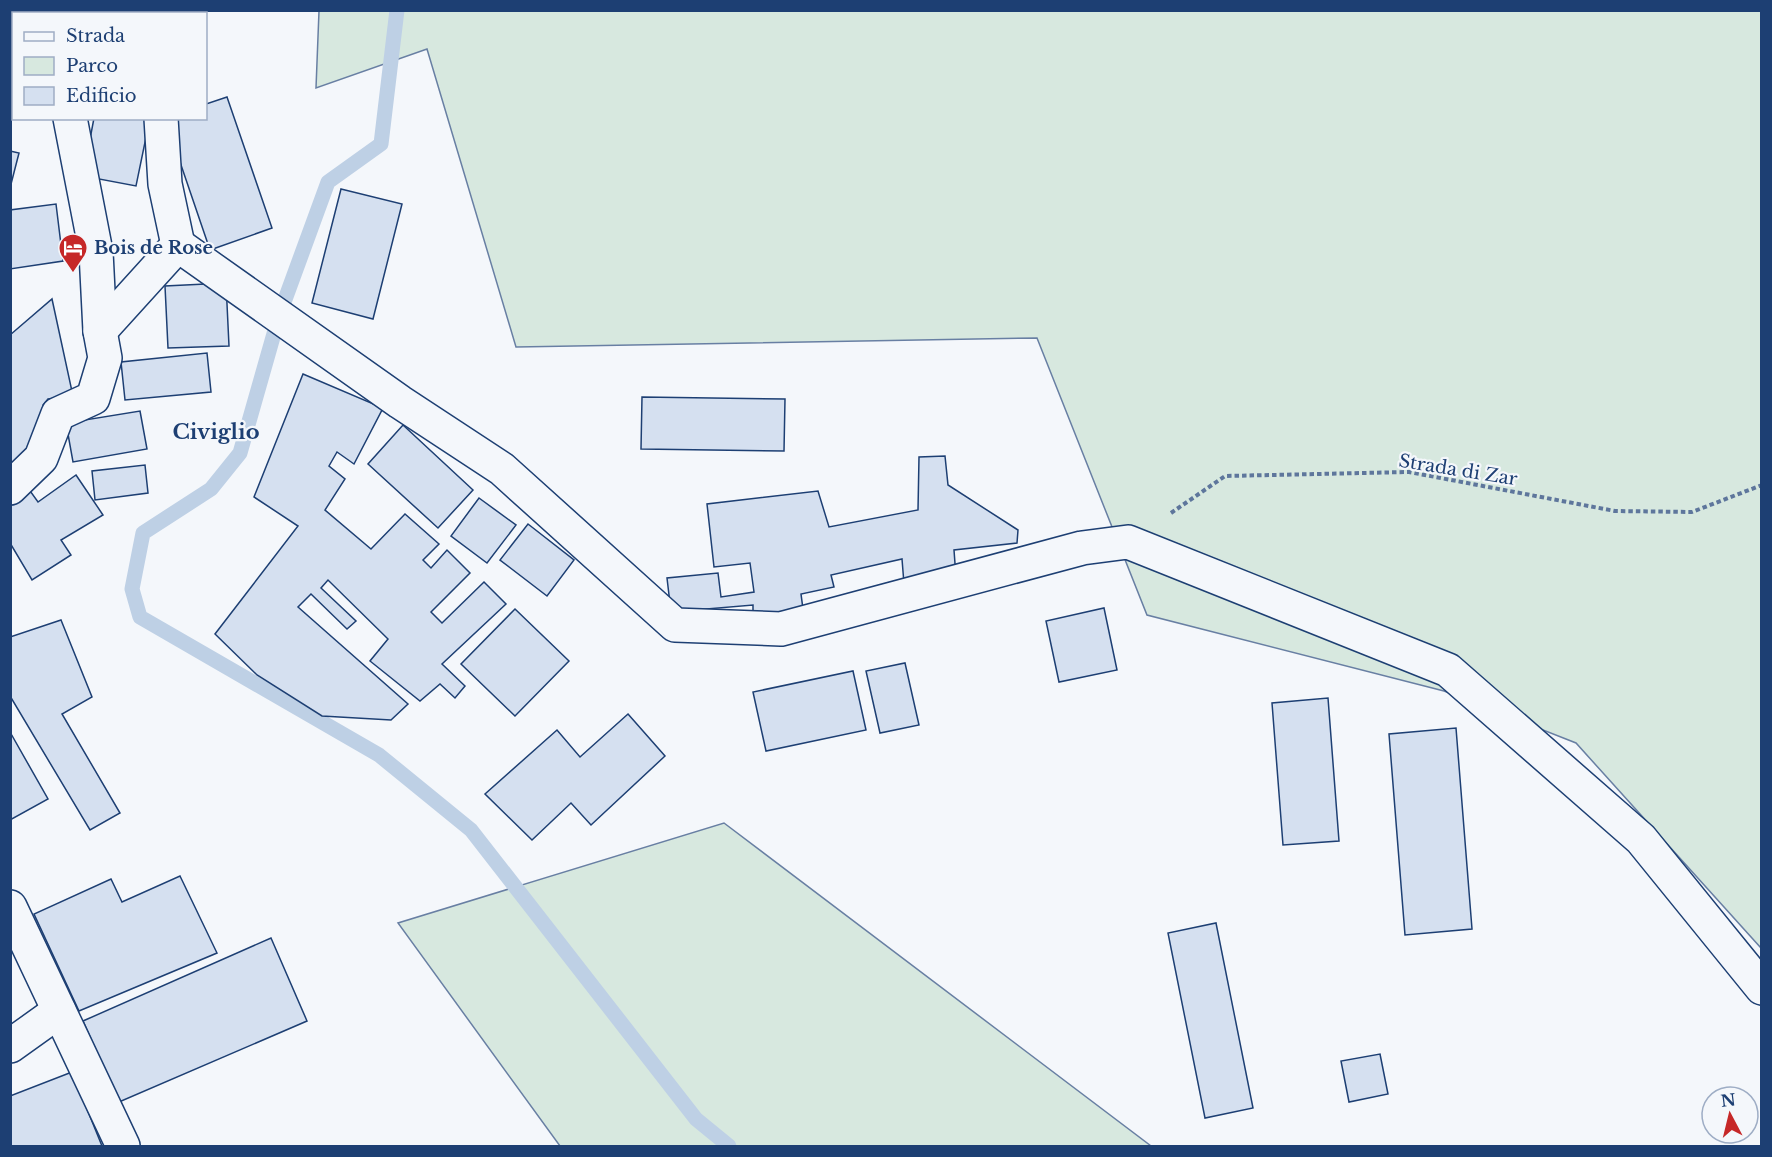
<svg xmlns="http://www.w3.org/2000/svg" width="1772" height="1157" font-family="'Libre Baskerville',serif">
  <style>
    .green { fill: #d7e8df; stroke: #687fa3; stroke-width: 1.5 }
    .lines { fill: none; stroke-linecap: round; stroke-linejoin: round }
    .stream { stroke: #bed0e5; stroke-width: 15 }
    .building { fill: #d5e0f0; stroke: #1d3f73; stroke-width: 1.5 }
    .minor-casing { stroke: #1d3f73; stroke-width: 36 }
    .path { stroke: #5e769c; stroke-width: 4; stroke-dasharray: 4.5 3; stroke-linecap: butt }
    .minor { stroke: #f4f7fb; stroke-width: 33 }
    .labels { text-anchor: middle; stroke-width: 4.5; stroke-linejoin: round; paint-order: stroke }
    .poi-label { font-size: 18px; font-weight: bold; fill: #1d3f73; stroke: #f4f7fb; text-anchor: start }
    .street-label { font-size: 18px; fill: #1d3f73; stroke: #f4f7fb }
    .quarter-label { font-size: 21px; font-weight: bold; fill: #1d3f73; stroke: #f4f7fb }
  </style>
  <rect width="100%" height="100%" fill="#f4f7fb"/>
  <g class="green">
    <path d="M 319,11 L 1761,11 L 1761,948 L 1576,743 L 1444,691 L 1147,615 L 1037,338 L 516,347 L 427,49 L 316,88 Z"/>
    <path d="M 724,823 L 1151,1146 L 560,1146 L 398,923 Z"/>
  </g>
  <g class="lines">
    <path class="stream" d="M 397,10 L 381,144 L 328,182 L 279,316 L 240,453 L 211,489 L 143,533 L 132,589 L 140,617 L 379,755 L 471,830 L 696,1119 L 729,1146"/>
  </g>
  <g class="building">
    <path d="M 227,97 L 272,228 L 210,250 L 165,118 L 206,118 L 206,104 Z"/>
    <path d="M 94,118 L 150,118 L 136,186 L 83,176 Z"/>
    <path d="M 10,151 L 19,153 L 10,188 Z"/>
    <path d="M 341,189 L 402,204 L 373,319 L 312,303 Z"/>
    <path d="M 56,204 L 63,261 L 10,269 L 10,210 Z"/>
    <path d="M 226,283 L 229,346 L 168,348 L 165,286 Z"/>
    <path d="M 52,299 L 73,396 L 48,399 L 43,405 L 45,421 L 10,479 L 10,335 Z"/>
    <path d="M 207,353 L 211,392 L 125,400 L 121,362 Z"/>
    <path d="M 303,374 L 383,408 L 354,464 L 337,452 L 329,466 L 345,479 L 325,510 L 371,549 L 405,514 L 439,544 L 423,560 L 431,568 L 447,550 L 470,573 L 431,612 L 442,623 L 484,582 L 506,604 L 442,664 L 465,686 L 455,698 L 440,684 L 420,701 L 370,661 L 388,639 L 328,580 L 321,588 L 356,621 L 347,629 L 311,594 L 298,607 L 408,704 L 391,720 L 322,716 L 257,675 L 215,634 L 298,526 L 254,497 Z"/>
    <path d="M 642,397 L 785,399 L 784,451 L 641,449 Z"/>
    <path d="M 140,411 L 147,449 L 73,462 L 66,423 Z"/>
    <path d="M 403,425 L 473,490 L 438,528 L 368,464 Z"/>
    <path d="M 945,456 L 948,485 L 1018,530 L 1017,543 L 954,550 L 956,577 L 904,584 L 902,559 L 831,575 L 834,587 L 801,594 L 803,609 L 753,618 L 753,605 L 671,612 L 667,578 L 718,573 L 721,597 L 754,592 L 750,563 L 714,567 L 707,504 L 818,491 L 829,527 L 918,510 L 919,457 Z"/>
    <path d="M 145,465 L 148,493 L 95,500 L 92,471 Z"/>
    <path d="M 76,475 L 103,515 L 61,540 L 71,555 L 32,580 L 10,543 L 10,500 L 28,488 L 38,502 Z"/>
    <path d="M 479,498 L 516,525 L 487,563 L 451,536 Z"/>
    <path d="M 528,524 L 574,560 L 547,596 L 500,560 Z"/>
    <path d="M 1104,608 L 1117,670 L 1059,682 L 1046,621 Z"/>
    <path d="M 515,609 L 569,661 L 515,716 L 461,664 Z"/>
    <path d="M 61,620 L 92,697 L 62,714 L 120,813 L 90,830 L 10,696 L 10,637 Z"/>
    <path d="M 905,663 L 919,725 L 880,733 L 866,671 Z"/>
    <path d="M 853,671 L 866,730 L 766,751 L 753,692 Z"/>
    <path d="M 1328,698 L 1339,841 L 1283,845 L 1272,703 Z"/>
    <path d="M 628,714 L 665,756 L 591,825 L 571,803 L 532,840 L 485,794 L 557,730 L 580,757 Z"/>
    <path d="M 1456,728 L 1472,929 L 1405,935 L 1389,734 Z"/>
    <path d="M 10,732 L 48,799 L 10,820 Z"/>
    <path d="M 180,876 L 217,953 L 79,1011 L 34,914 L 111,879 L 122,902 Z"/>
    <path d="M 1216,923 L 1253,1108 L 1205,1118 L 1168,933 Z"/>
    <path d="M 271,938 L 307,1021 L 119,1102 L 83,1021 Z"/>
    <path d="M 1380,1054 L 1388,1094 L 1349,1102 L 1341,1061 Z"/>
    <path d="M 72,1072 L 102,1146 L 10,1146 L 10,1096 Z"/>
  </g>
  <g class="lines">
    <g class="minor-casing">
      <g id="minor">
        <path d="M 50,10 L 50,14"/>
        <path d="M 186,14 L 186,10"/>
        <path d="M 161,118 L 165,184 L 178,245"/>
        <path d="M 178,245 L 400,402 L 502,469 L 675,625 L 781,629 L 1082,548 L 1128,542 L 1448,670 L 1641,839 L 1762,988"/>
        <path d="M 100,331 L 178,245"/>
        <path d="M 10,488 L 41,458 L 58,414 L 93,398 L 105,358 L 100,331 L 96,252 L 70,118"/>
        <path d="M 10,907 L 123,1146"/>
        <path d="M 10,1046 L 59,1011"/>
      </g>
    </g>
    <path class="path" d="M 1171,513 L 1225,476 L 1409,472 L 1615,511 L 1692,512 L 1762,485"/>
    <use href="#minor" class="minor"/>
  </g>
  <defs>
    <g id="hotel-pin" transform="scale(1.5)"><path d="M0 17L-7.5 6A9.5 9.5 0 1 1 7.5 6Z" fill="#c62828" stroke="#f4f7fb"/><path d="M-6-4.5h1.5V1H6V5H4.5V3h-9V5H-6ZM-4 0a1.8 1.8 0 1 1 3.6 0ZM.5 0V-2.5h3Q6-2.5 6 0Z" fill="#fff"/></g>
  </defs>
  <g fill-rule="evenodd">
    <use href="#hotel-pin" x="73" y="248"/>
  </g>
  <g class="labels">
    <g class="poi-label">
      <text x="94" y="254">Bois de Rose</text>
    </g>
    <g class="street-label">
      <text transform="translate(1458 470) rotate(9)" y="6">Strada di Zar</text>
    </g>
    <g class="quarter-label">
      <text x="216" y="439">Civiglio</text>
    </g>
  </g>
  <rect width="1772" height="1157" fill="none" stroke="#1d3f73" stroke-width="24"/>
  <rect x="12" y="12" width="195" height="108" fill="#f4f7fb" stroke="#9eadc5" stroke-width="1.5"/>
  <rect x="24" y="32" width="30" height="9" fill="#f4f7fb" stroke="#9eadc5" stroke-width="1.5"/>
  <text x="66" y="42" font-size="18" fill="#1d3f73">Strada</text>
  <rect x="24" y="57" width="30" height="18" fill="#d7e8df" stroke="#9eadc5" stroke-width="1.5"/>
  <text x="66" y="72" font-size="18" fill="#1d3f73">Parco</text>
  <rect x="24" y="87" width="30" height="18" fill="#d5e0f0" stroke="#9eadc5" stroke-width="1.5"/>
  <text x="66" y="102" font-size="18" fill="#1d3f73">Edificio</text>
  <g transform="translate(1730 1115) rotate(353)"><circle r="28" fill="#f4f7fb" stroke="#9eadc5" stroke-width="1.5"/>
  <path d="M0-4.5L10 22L0 15L-10 22Z" fill="#c62828"/>
  <text y="-9" font-size="16" font-weight="bold" text-anchor="middle" fill="#1d3f73">N</text>
  </g>
</svg>
